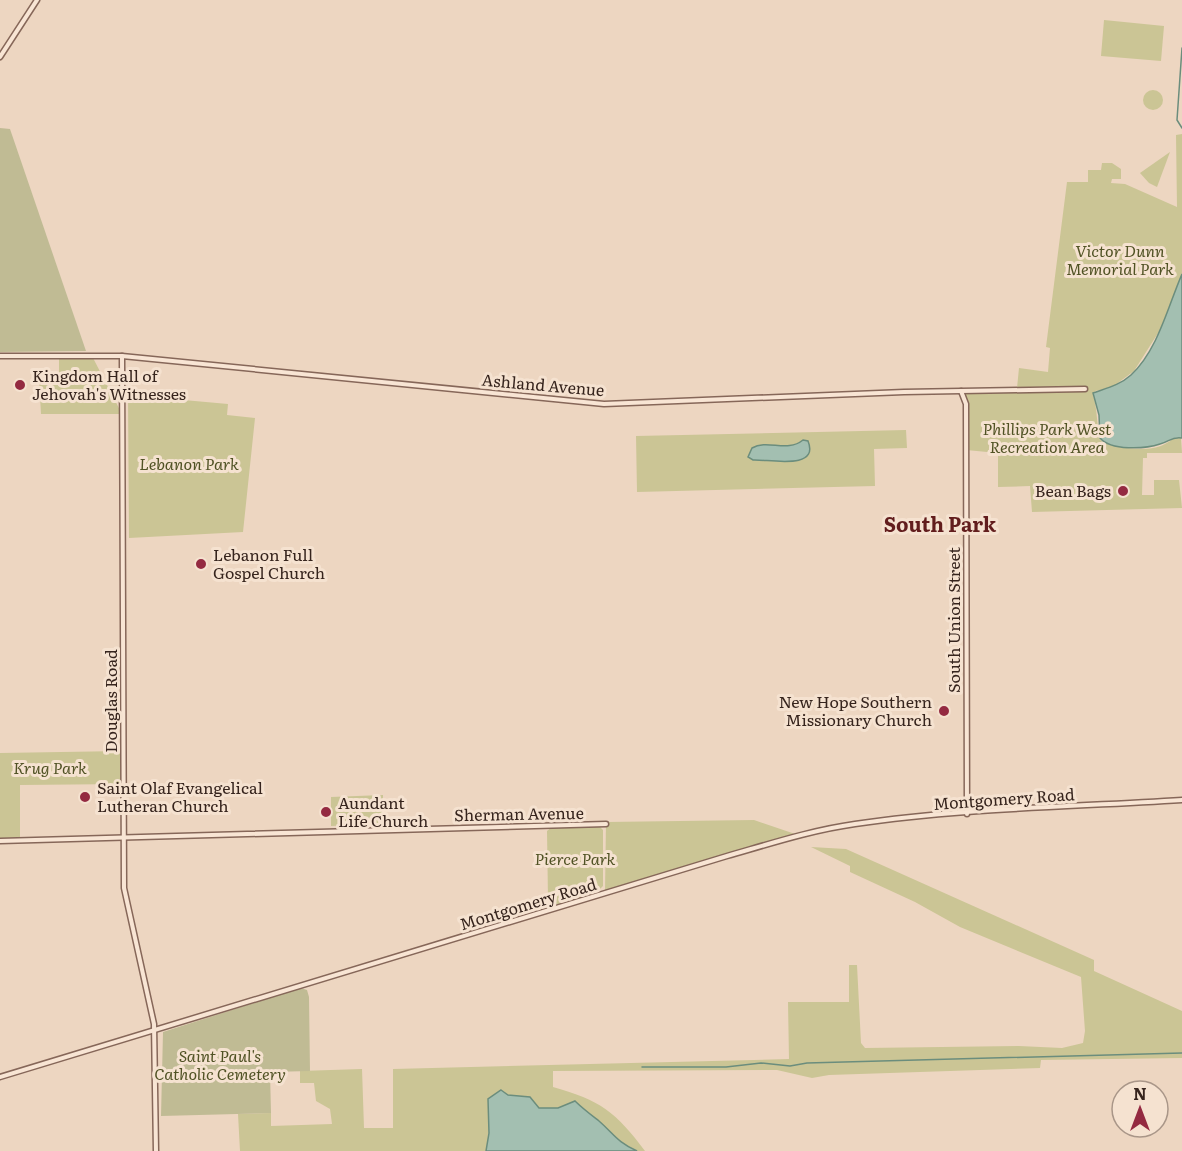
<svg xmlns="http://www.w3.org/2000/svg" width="1182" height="1151" font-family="Literata,serif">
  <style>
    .green { fill: #cbc595 }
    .cemetery { fill: #c0bb94 }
    .water { fill: #a3bfb1; stroke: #6b8d7d; stroke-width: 1.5 }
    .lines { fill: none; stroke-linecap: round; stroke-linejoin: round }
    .stream { stroke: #6b8d7d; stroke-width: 1.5 }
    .minor-casing { stroke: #866759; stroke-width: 7 }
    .minor { stroke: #f8e5d4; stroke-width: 4 }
    .poi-dot { fill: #942a41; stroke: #f5e2d0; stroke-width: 2 }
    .labels { text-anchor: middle; stroke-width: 6; stroke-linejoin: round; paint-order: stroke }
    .park-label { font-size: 16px; font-style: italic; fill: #505224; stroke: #f5e2d0 }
    .poi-label { font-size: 16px; fill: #36241d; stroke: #f5e2d0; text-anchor: start }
    .street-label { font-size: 16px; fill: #36241d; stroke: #f5e2d0 }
    .quarter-label { font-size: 20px; font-weight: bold; fill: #621d1d; stroke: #f5e2d0 }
  </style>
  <rect width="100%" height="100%" fill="#edd6c1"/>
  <g class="green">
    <path d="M 1104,20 L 1164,26 L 1161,61 L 1101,56 Z"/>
    <circle cx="1153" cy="100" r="10"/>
    <path d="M 1182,134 L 1182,274 L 1160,330 L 1134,371 L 1111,388 L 1095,391 L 1093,395 C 1098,410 1096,426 1101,441 C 1114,449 1149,452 1163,445 C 1171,442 1172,437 1181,438 L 1182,453 L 1147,453 L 1147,458 L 1143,458 L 1142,495 L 1154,495 L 1154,480 L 1179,480 L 1182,508 L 1032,512 L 1030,486 L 998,487 L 998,453 L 966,450 L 966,404 L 961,391 L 1017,388 L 1019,368 L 1048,372 L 1050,348 L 1046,347 L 1067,182 L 1088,182 L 1088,170 L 1101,170 L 1102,163 L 1112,163 L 1121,169 L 1121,179 L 1112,179 L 1111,183 L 1125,184 L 1177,207 L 1176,135 Z"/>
    <path d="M 1170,152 L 1157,187 L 1149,183 L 1140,173 Z"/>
    <path d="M 59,356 L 92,356 L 122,414 L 41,414 L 39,377 L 59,376 Z"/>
    <path d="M 128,395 L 228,404 L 227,415 L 255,418 L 243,532 L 129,538 Z"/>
    <path d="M 906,430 L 907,448 L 874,449 L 875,486 L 637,492 L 636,436 Z"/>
    <path d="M 123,751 L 124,784 L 20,785 L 20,839 L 0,840 L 0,753 Z"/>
    <path d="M 383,795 L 383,824 L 331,826 L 331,797 Z"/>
    <path d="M 754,820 L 801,836 L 605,892 L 606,822 Z"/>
    <path d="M 599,826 L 603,830 L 603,886 L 597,892 L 552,906 L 548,899 L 547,831 L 552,827 Z"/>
    <path d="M 811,847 L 846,849 L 1094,960 L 1094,971 L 1182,1011 L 1182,1058 L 1041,1060 L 1040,1068 L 829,1075 L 812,1078 L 777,1070 L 553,1071 L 553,1087 C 600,1100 616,1112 645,1151 L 240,1151 L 238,1114 L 271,1113 L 271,1126 L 332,1124 L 330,1109 L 316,1101 L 314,1083 L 300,1083 L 300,1071 L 362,1069 L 364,1128 L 393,1128 L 393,1069 L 789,1059 L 788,1002 L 849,1002 L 849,965 L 857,965 L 861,1043 L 865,1048 L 1019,1046 L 1062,1048 L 1083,1043 L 1085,1031 L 1081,977 L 960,927 L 915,902 L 850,872 L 850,866 Z"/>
  </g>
  <g class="cemetery">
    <path d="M 0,128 L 10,129 L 86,351 L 0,352 Z"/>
    <path d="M 301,988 L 307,990 L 309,997 L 310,1071 L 270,1072 L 271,1113 L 161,1116 L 163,1032 Z"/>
  </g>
  <g class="water">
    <path d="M 1182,274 L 1182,438 C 1172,436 1169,442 1160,444 C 1145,449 1111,451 1100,438 L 1099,415 L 1093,393 C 1107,388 1120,385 1131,375 C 1158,350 1168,306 1182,274 Z"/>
    <path d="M 803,440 L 808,441 C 820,471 768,459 753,460 L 748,457 L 752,448 C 768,439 787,453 803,440 Z"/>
    <path d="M 501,1090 L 508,1095 L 530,1097 L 539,1108 L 558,1108 L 575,1101 C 582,1108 590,1114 599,1121 C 615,1135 616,1141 637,1151 L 486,1151 L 489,1133 L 488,1099 Z"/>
  </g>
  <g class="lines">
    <g class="stream">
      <path d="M 1182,48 L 1177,120 L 1182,128"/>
      <path d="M 642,1067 L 726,1067 L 761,1063 L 790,1066 L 807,1063 L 1182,1053"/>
    </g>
    <g class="minor-casing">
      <g id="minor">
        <path d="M 0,57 L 37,0"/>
        <path d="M 0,356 L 122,356 L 604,404 L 904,392 L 1085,389"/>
        <path d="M 122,356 L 124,888 L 154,1024 L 156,1151"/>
        <path d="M 961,391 L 966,404 L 967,814"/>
        <path d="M 0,841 L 606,824"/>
        <path d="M 0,1077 L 727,856 C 769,844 812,830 855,824 C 961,808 1075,807 1182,800"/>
      </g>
    </g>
    <use href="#minor" class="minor"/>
  </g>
  <g class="poi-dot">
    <circle cx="20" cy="385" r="6"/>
    <circle cx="1123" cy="491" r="6"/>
    <circle cx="201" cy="564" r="6"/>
    <circle cx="944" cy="711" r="6"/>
    <circle cx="85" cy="797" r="6"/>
    <circle cx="326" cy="812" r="6"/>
  </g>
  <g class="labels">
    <g class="park-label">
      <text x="1120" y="257">Victor Dunn<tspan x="1120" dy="18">Memorial Park</tspan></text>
      <text x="1047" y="435">Phillips Park West<tspan x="1047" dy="18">Recreation Area</tspan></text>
      <text x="189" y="470">Lebanon Park</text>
      <text x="50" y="774">Krug Park</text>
      <text x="575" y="865">Pierce Park</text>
      <text x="220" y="1062">Saint Paul's<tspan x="220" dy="18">Catholic Cemetery</tspan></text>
    </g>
    <g class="poi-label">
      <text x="32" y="382">Kingdom Hall of<tspan x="32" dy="18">Jehovah's Witnesses</tspan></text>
      <text x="1111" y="497" text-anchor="end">Bean Bags</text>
      <text x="213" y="561">Lebanon Full<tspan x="213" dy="18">Gospel Church</tspan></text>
      <text x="932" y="708" text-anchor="end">New Hope Southern<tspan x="932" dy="18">Missionary Church</tspan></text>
      <text x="97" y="794">Saint Olaf Evangelical<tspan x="97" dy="18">Lutheran Church</tspan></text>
      <text x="338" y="809">Aundant<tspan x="338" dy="18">Life Church</tspan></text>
    </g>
    <g class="street-label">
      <text transform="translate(543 385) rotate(5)" y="6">Ashland Avenue</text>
      <text transform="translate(954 620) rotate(-90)" y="6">South Union Street</text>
      <text transform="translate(111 701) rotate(-90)" y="6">Douglas Road</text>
      <text transform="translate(1004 799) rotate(-4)" y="6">Montgomery Road</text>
      <text transform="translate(519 814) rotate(-1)" y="6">Sherman Avenue</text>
      <text transform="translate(528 904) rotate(-17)" y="6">Montgomery Road</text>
    </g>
    <g class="quarter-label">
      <text x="940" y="532">South Park</text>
    </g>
  </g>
  <g transform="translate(1140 1109)"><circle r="28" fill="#f5e2d0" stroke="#a99688" stroke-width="1.5"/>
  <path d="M0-4.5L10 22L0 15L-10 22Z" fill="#942a41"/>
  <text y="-9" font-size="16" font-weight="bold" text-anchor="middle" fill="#36241d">N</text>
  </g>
</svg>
